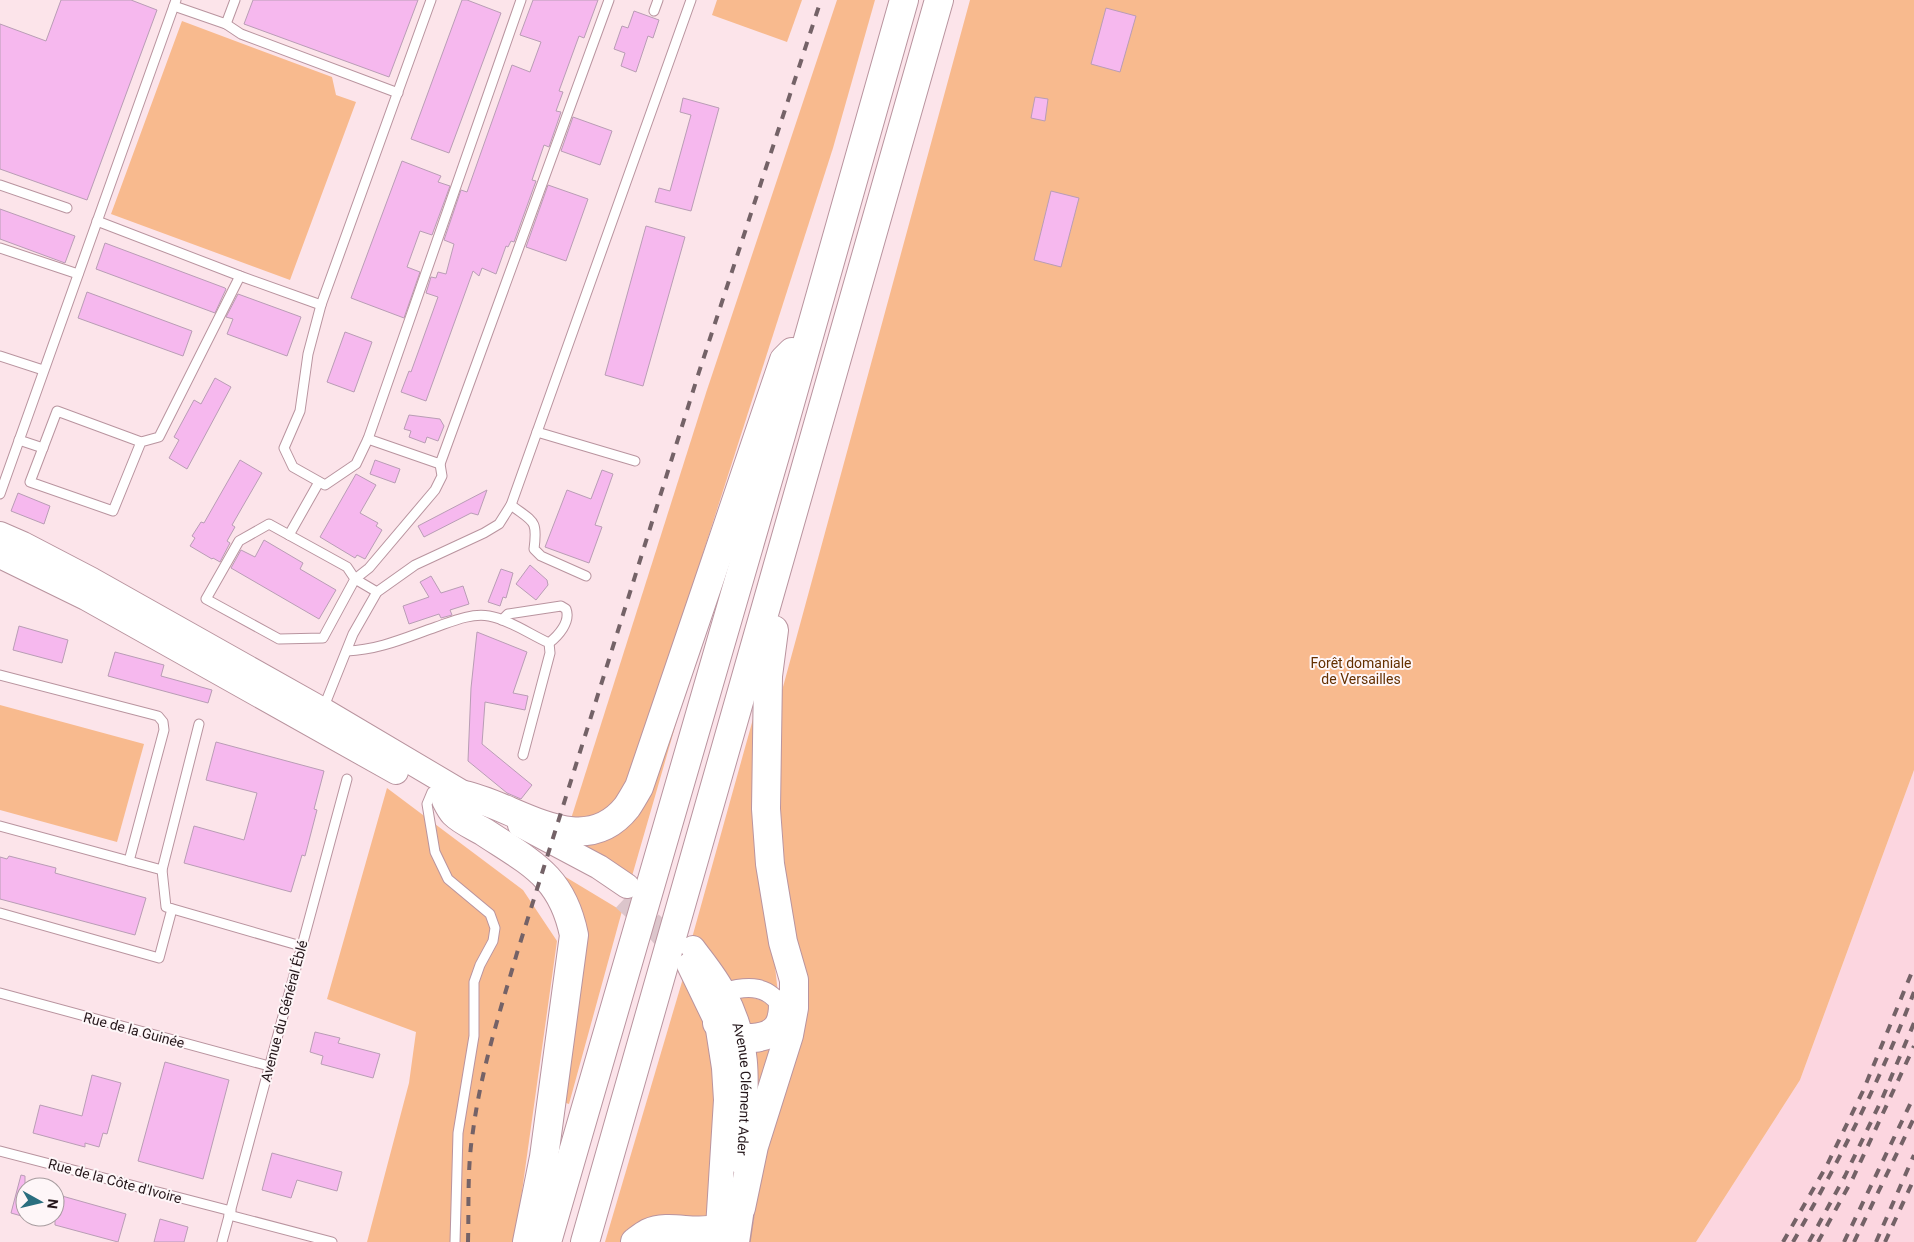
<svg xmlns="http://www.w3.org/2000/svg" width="1914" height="1242" font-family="Roboto,sans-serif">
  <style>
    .built { fill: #fcd6e0 }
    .green { fill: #f8ba8e }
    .building { fill: #f6b8ee; stroke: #b99db5 }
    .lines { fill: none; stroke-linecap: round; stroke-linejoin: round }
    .secondary-tunnel { stroke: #dcc5cb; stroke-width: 24; stroke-dasharray: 24 12; stroke-linecap: butt }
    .lane-casing { stroke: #b9949f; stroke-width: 11 }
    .street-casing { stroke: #b9949f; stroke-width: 20 }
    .secondary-casing { stroke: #b9949f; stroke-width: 26 }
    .primary-casing { stroke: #b9949f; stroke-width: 29 }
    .highway-casing { stroke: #b9949f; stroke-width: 30 }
    .lane { stroke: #fff; stroke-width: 9 }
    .street { stroke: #fff; stroke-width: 18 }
    .secondary { stroke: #fff; stroke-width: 24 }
    .primary { stroke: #fff; stroke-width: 26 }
    .highway { stroke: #fff; stroke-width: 28 }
    .rail { stroke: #746267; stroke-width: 4; stroke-dasharray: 9 9; stroke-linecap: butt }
    .labels { text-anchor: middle; stroke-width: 4; stroke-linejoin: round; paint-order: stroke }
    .park-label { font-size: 14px; fill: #643000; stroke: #fef6f8 }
    .street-label { font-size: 14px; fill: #24161a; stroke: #fef6f8 }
  </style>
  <rect width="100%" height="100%" fill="#fce4ea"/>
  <path class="built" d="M 1914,770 L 1914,1242 L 1696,1242 L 1800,1080 Z"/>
  <g class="green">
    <path d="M 717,0 L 802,0 L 787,42 L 712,15 Z"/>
    <path d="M 837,0 L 875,0 L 833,148 L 628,787 L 604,815 L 570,822 L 706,393 Z"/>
    <path d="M 970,0 L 1914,0 L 1914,770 L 1800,1080 L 1696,1242 L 747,1242 L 751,1234 L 770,1130 L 793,1060 L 785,870 L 774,720 Z"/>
    <path d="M 182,21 L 332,77 L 336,95 L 356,102 L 290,280 L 111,214 Z"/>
    <path d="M 688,682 L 630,883 L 564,838 L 605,838 Z"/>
    <path d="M 0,705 L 144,744 L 117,842 L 0,810 Z"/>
    <path d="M 753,719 L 757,719 L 774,957 L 778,994 L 730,985 L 692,938 Z"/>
    <path d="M 387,788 L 523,890 L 557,941 L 517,1227 L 513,1242 L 367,1242 L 409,1083 L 416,1032 L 327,999 Z"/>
    <path d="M 554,870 L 622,911 L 569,1104 L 557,1100 L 578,956 Z"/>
    <path d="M 684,975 L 700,1006 L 719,1063 L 713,1227 L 625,1242 L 605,1242 Z"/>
    <path d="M 736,996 C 752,997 771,999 775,1017 L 754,1034 Z"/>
    <path d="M 774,1045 L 753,1133 L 749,1052 L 761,1051 Z"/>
  </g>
  <g class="building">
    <path d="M 61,0 L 131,0 L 157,10 L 87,200 L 0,169 L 0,24 L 46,41 Z"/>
    <path d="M 253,0 L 418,0 L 389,77 L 244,24 Z"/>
    <path d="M 462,0 L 467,0 L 501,13 L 449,153 L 411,139 Z"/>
    <path d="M 533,0 L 598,0 L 584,38 L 579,36 L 559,91 L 563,92 L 556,111 L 561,112 L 549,147 L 544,145 L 532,180 L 536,181 L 514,242 L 511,241 L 508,247 L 506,246 L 496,274 L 482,268 L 479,276 L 473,271 L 426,401 L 401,392 L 409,371 L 411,372 L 438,297 L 426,293 L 431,277 L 436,278 L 438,272 L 446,274 L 454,244 L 444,240 L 461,190 L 467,192 L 512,65 L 530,72 L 541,42 L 520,35 Z"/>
    <path d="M 1106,8 L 1136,16 L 1120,72 L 1091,64 Z"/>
    <path d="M 634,11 L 659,20 L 653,38 L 648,36 L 636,72 L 621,66 L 625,53 L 614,49 L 622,26 L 628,28 Z"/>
    <path d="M 1035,97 L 1048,99 L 1045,121 L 1031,118 Z"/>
    <path d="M 683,98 L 719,108 L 691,211 L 655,202 L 659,188 L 670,191 L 691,115 L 680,112 Z"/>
    <path d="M 573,117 L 612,131 L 600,165 L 561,151 Z"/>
    <path d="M 402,161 L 441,176 L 438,182 L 450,186 L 432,235 L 420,231 L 407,267 L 420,272 L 404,318 L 351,298 Z"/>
    <path d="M 548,185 L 588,199 L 566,261 L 526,247 Z"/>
    <path d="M 1051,191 L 1079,198 L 1061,267 L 1034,260 Z"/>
    <path d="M 0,209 L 75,236 L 65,263 L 0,239 Z"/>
    <path d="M 646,226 L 685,237 L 643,386 L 605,375 Z"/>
    <path d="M 105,243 L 225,288 L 226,289 L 215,313 L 96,269 Z"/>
    <path d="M 87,292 L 192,331 L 183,356 L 78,318 Z"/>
    <path d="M 238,294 L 301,317 L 287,356 L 227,334 L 233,319 L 226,317 Z"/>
    <path d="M 345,332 L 372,342 L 354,392 L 327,382 Z"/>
    <path d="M 215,378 L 231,387 L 187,469 L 169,458 L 179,440 L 174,437 L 194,400 L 201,404 Z"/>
    <path d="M 409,415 L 440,419 L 444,426 L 438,441 L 427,437 L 425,443 L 409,437 L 411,431 L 404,429 Z"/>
    <path d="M 240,460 L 262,473 L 232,525 L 235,527 L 227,541 L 230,543 L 220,562 L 213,558 L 212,559 L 190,546 L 195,538 L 192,536 L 201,522 L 204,523 Z"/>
    <path d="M 375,460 L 400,469 L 395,483 L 370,474 Z"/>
    <path d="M 602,470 L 613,474 L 595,525 L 602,527 L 589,563 L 545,547 L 567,490 L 591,499 Z"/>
    <path d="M 356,474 L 376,485 L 360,513 L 378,523 L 376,526 L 382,530 L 365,559 L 357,555 L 355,558 L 320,537 Z"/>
    <path d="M 487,490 L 478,515 L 471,513 L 424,537 L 418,526 Z"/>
    <path d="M 18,493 L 50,506 L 44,524 L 11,511 Z"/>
    <path d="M 264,540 L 303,563 L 300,569 L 336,590 L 319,619 L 231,568 L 241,550 L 255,557 Z"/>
    <path d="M 530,565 L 547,580 L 548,585 L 536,600 L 516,584 Z"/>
    <path d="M 501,569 L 513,573 L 506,598 L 503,597 L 500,606 L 488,602 Z"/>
    <path d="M 431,576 L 441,593 L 463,586 L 469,604 L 450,610 L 452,615 L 441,618 L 439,614 L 409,624 L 403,606 L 429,597 L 420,582 Z"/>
    <path d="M 19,626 L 68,640 L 62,663 L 13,650 Z"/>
    <path d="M 477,632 L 527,652 L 513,693 L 528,696 L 525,710 L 485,702 L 482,744 L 532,785 L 521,799 L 507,793 L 468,761 L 471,688 Z"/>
    <path d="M 115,652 L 164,665 L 161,676 L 212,690 L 208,703 L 108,676 Z"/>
    <path d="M 216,742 L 324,771 L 314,809 L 317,810 L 305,856 L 302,855 L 291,892 L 184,863 L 194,826 L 244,840 L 257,793 L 206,780 Z"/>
    <path d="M 9,856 L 56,868 L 55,873 L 146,898 L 135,935 L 0,899 L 0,857 L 7,859 Z"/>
    <path d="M 315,1032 L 340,1038 L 338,1043 L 380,1054 L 373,1078 L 321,1064 L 323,1056 L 310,1052 Z"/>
    <path d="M 165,1062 L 229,1080 L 203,1179 L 138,1161 Z"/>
    <path d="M 92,1075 L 121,1083 L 107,1134 L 103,1133 L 99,1147 L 85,1143 L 85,1147 L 33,1133 L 40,1105 L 82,1116 Z"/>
    <path d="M 272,1153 L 342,1172 L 337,1191 L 297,1180 L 291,1198 L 262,1190 Z"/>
    <path d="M 21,1175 L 25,1176 L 25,1217 L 11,1213 Z"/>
    <path d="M 55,1194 L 126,1214 L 118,1242 L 55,1225 Z"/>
    <path d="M 160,1219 L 188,1227 L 184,1242 L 154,1242 Z"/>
  </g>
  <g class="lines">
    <path class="secondary-tunnel" d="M 624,899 L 660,932 L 681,956"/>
    <g class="lane-casing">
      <g id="lane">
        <path d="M 431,0 L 321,305 L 308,354 L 300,411 L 284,448 L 293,467 L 325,485 L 356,464 L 368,439 L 521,0"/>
        <path d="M 174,6 L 226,24 L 235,0"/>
        <path d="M 654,11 L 658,0"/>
        <path d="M 226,24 L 241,34 L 398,93"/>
        <path d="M 0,185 L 67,208"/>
        <path d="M 97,221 L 240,276 L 321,305"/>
        <path d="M 0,248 L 78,274"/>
        <path d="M 0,356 L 43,370"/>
        <path d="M 537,432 L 635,461"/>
        <path d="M 368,439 L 440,464 L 609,0"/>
        <path d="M 19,440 L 43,448"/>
        <path d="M 141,442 L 113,511 L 30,482 L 57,411 L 141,442 L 159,437 L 240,276"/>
        <path d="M 0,494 L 176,0"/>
        <path d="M 511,505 C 533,522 538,519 534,549 L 541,556 L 586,576"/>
        <path d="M 269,524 L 347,567 L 355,579 L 323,638 L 279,639 L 206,599 L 239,541 Z"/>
        <path d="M 289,535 L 319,482"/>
        <path d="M 377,592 L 355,579 L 369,568 L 435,490 L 442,476 L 440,464"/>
        <path d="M 502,620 L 508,614 L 561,606 L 566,609 C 571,622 558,636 549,643"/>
        <path d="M 347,651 C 379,650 407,637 436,627 C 453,621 471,613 489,616 C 508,619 531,635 549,643 L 550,653 L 523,755"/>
        <path d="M 0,675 L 158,716 L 163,722 L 164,730 L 129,861"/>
        <path d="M 323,709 L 353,634 L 377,592 L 415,565 L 484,533 L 499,524 L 511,505 L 691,0"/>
        <path d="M 432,792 L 427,804 L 435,852 L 448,879 L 490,914 L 495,928 L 493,941 L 480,965 L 474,982 L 474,1036 L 458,1133 L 455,1242"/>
        <path d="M 0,826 L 162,870 L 199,724"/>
        <path d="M 162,870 L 166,907 L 301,946"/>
        <path d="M 0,913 L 159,958 L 172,909"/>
        <path d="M 0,993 L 269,1066"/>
        <path d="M 0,1151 L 231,1211"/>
        <path d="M 229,1215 L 332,1242"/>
        <path d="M 222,1242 L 347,779"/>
      </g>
    </g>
    <g class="street-casing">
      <path id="street" d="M 724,992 C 749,985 769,985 783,1009"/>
    </g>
    <g class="secondary-casing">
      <g id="secondary">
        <path d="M 0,534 L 23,544 L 92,580 L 323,710 L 480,803"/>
        <path d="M 0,556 L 86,598 L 396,772"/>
        <path d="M 520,825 L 599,867 L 627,886"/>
        <path id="s1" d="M 693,948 C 704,963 716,977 724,993 C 756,1051 744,1101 742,1163"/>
        <path d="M 689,965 L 717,1023 L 724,1068 L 726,1100 L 718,1228 L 715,1242"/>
      </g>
    </g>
    <g class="primary-casing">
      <path id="primary" d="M 736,1242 L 741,1208"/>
    </g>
    <g class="highway-casing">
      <g id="highway">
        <path d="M 464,795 C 515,805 582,864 627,807 C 631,801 635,794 639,787 L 784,360 L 792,352"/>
        <path d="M 446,800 C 448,804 451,810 454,813 C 462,821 474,826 484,832 C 531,863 562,876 574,935 L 544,1157 L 527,1242"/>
        <path d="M 717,1023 C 722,1027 727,1033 733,1036 C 739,1039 746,1038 753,1038 C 775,1036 783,1026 783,1004"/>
        <path d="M 741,1208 L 754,1146 L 789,1035 L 794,1008 L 794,980 L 783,942 L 770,864 L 766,809 L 768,676 L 774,630"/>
        <path d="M 547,1242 L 781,435 L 904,0"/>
        <path d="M 585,1242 L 939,0"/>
        <path d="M 635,1242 C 639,1239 644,1235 648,1233 C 670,1223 696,1236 718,1228"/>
      </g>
    </g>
    <use href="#lane" class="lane"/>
    <use href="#street" class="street"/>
    <use href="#secondary" class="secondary"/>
    <use href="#primary" class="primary"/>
    <use href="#highway" class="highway"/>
    <g class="rail">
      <path d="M 468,1242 C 469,1205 467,1168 473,1131 C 481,1070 500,1011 517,953 L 699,372 L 821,0"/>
      <path d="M 1783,1242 L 1827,1165 L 1863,1091 L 1914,967"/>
      <path d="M 1793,1242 C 1839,1161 1881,1079 1914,992"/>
      <path d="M 1809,1242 L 1845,1176 L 1882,1099 L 1914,1023"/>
      <path d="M 1818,1242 L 1853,1178 L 1914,1046"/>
      <path d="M 1844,1242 L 1914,1096"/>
      <path d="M 1854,1242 L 1914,1118"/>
      <path d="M 1876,1242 L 1914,1155"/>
      <path d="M 1885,1242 L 1914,1179"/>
    </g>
  </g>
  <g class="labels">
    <g class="park-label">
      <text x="1361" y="668">Forêt domaniale<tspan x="1361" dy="16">de Versailles</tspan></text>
    </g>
    <g class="street-label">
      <text transform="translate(284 1011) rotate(-75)" y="5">Avenue du Général Éblé</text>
      <text transform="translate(134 1030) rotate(15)" y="5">Rue de la Guinée</text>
      <text dy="5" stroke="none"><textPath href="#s1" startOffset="154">Avenue Clément Ader</textPath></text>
      <text transform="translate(115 1181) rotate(15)" y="5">Rue de la Côte d'Ivoire</text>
    </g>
  </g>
  <g transform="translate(40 1202) rotate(98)"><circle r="24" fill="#fef6f8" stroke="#a79c9f"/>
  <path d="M0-4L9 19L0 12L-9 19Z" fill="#2a6e7f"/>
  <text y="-8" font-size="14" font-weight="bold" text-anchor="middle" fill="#24161a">N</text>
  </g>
</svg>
